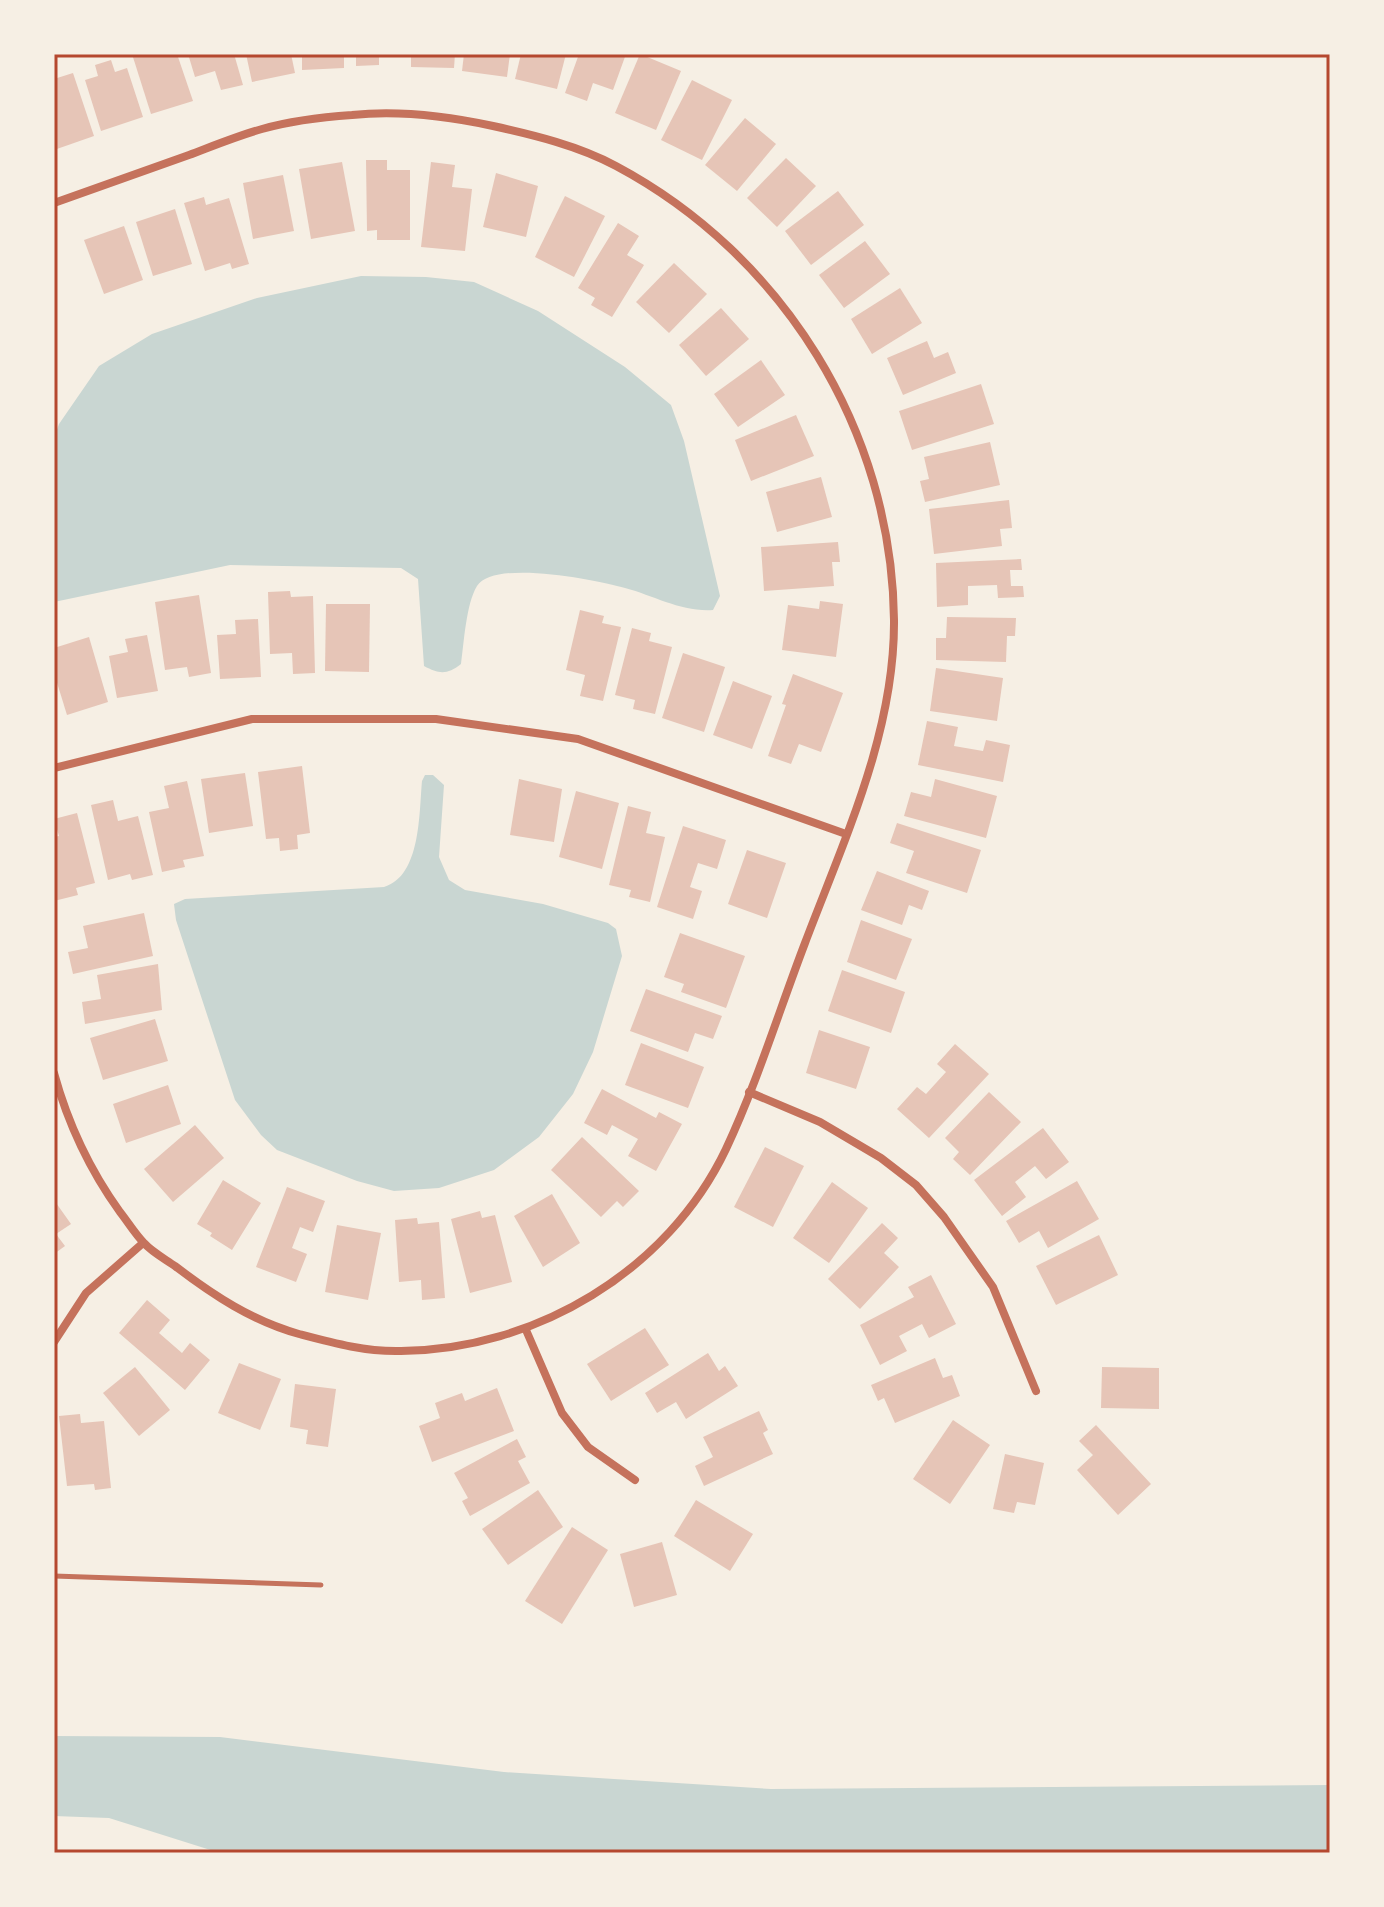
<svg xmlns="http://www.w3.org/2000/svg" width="1384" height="1907" font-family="'Nunito Sans',sans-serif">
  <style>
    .water { fill: #c9d6d2 }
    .building { fill: #e6c5b7 }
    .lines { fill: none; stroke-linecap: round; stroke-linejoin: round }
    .service { stroke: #c5725c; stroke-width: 5 }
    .minor { stroke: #c5725c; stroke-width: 8 }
    .neatline { fill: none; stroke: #b5482f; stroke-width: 3 }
  </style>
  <rect width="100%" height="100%" fill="#f6efe4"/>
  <g class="water">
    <path d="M 361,276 L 426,277 L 474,282 L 538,311 L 625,367 L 671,405 L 684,441 L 720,596 L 713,610 C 681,612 655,596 625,588 C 597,580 494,559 477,586 C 466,604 464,643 461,664 C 447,675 439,674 424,666 L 418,579 L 401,568 L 230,565 L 54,602 L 54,438 L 59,424 L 99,366 L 152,334 L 257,298 Z"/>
    <path d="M 425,775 L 433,775 L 444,785 L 439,857 L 449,880 L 465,890 L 543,904 L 608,923 L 616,929 L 622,956 L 593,1052 L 573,1094 L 539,1137 L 494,1170 L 439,1188 L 394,1191 L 357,1181 L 277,1150 L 261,1135 L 235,1100 L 176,920 L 174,904 L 185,899 L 384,887 C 421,876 419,813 422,781 Z"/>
    <path d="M 54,1736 L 220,1737 L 504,1772 L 771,1789 L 1330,1785 L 1330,1853 L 220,1853 L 109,1818 L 54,1816 Z"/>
  </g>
  <g class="building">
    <path d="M 132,54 L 177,54 L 193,101 L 151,114 Z"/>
    <path d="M 188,54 L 234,54 L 243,85 L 221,90 L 215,71 L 195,77 Z"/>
    <path d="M 246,54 L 291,54 L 295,73 L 252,82 Z"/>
    <path d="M 302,54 L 344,54 L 344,68 L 302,70 Z"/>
    <path d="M 356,54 L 379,54 L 379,65 L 356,66 Z"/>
    <path d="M 411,54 L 455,54 L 454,68 L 411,67 Z"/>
    <path d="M 464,54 L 510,54 L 507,77 L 462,71 Z"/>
    <path d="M 521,54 L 566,54 L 557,89 L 515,79 Z"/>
    <path d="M 579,54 L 626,54 L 613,90 L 593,83 L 587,101 L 565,93 Z"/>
    <path d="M 640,54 L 681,71 L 656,130 L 615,113 Z"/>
    <path d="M 111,60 L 115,72 L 127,68 L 143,117 L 101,131 L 85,80 L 98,76 L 95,65 Z"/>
    <path d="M 73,73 L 94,136 L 54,150 L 54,79 Z"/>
    <path d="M 692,80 L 732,100 L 702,160 L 661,140 Z"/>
    <path d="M 745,118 L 776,144 L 737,191 L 705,165 Z"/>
    <path d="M 786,158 L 816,186 L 777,227 L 747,198 Z"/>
    <path d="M 366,160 L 387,160 L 387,170 L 410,170 L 410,240 L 377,240 L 377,230 L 367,231 Z"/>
    <path d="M 342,162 L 355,231 L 311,239 L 299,169 Z"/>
    <path d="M 431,162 L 455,165 L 452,187 L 472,189 L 465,251 L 421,247 Z"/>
    <path d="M 496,173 L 538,186 L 526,237 L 483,227 Z"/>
    <path d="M 283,175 L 294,231 L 253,239 L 243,183 Z"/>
    <path d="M 838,191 L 864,225 L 811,265 L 785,231 Z"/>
    <path d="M 565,196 L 605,216 L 574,277 L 535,257 Z"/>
    <path d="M 204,197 L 206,205 L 229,198 L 249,264 L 232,269 L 230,263 L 205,271 L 184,203 Z"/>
    <path d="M 175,209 L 192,264 L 153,276 L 136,222 Z"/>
    <path d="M 618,223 L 639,236 L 627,255 L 644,265 L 612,317 L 591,305 L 595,298 L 578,288 Z"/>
    <path d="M 124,226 L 143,280 L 104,294 L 84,240 Z"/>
    <path d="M 865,241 L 890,274 L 844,308 L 819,275 Z"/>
    <path d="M 674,263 L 707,294 L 669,333 L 636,302 Z"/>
    <path d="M 900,288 L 922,323 L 872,354 L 851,319 Z"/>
    <path d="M 721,308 L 749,339 L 706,376 L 679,345 Z"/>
    <path d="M 927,341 L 934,358 L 948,352 L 956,373 L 903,395 L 887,358 Z"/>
    <path d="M 761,360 L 785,395 L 738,427 L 714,394 Z"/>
    <path d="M 981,384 L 994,424 L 912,450 L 899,411 Z"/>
    <path d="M 796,415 L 814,456 L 751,481 L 735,440 Z"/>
    <path d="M 990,442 L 1000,485 L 925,502 L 920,481 L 929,479 L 924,457 Z"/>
    <path d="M 821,477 L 832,517 L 777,532 L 766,492 Z"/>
    <path d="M 1009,500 L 1012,528 L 1000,529 L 1002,546 L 934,554 L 929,509 Z"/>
    <path d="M 838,542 L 840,562 L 832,562 L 834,586 L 764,591 L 761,547 Z"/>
    <path d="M 1021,559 L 1022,570 L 1010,570 L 1011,586 L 1023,586 L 1024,597 L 998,598 L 997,585 L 968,586 L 968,605 L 937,607 L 936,563 Z"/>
    <path d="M 290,591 L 291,597 L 313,596 L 315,673 L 293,674 L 292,653 L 270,654 L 268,592 Z"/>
    <path d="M 199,595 L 211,673 L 189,677 L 187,667 L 165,670 L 155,602 Z"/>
    <path d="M 820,601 L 843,604 L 836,657 L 782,650 L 788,605 L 819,609 Z"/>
    <path d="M 326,604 L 370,604 L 369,672 L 325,671 Z"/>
    <path d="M 580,610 L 604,616 L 602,623 L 621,627 L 603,701 L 580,696 L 585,675 L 566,670 Z"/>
    <path d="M 947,617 L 1016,618 L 1015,636 L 1007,636 L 1006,662 L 936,660 L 936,638 L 946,638 Z"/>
    <path d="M 258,619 L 261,677 L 220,679 L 217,635 L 236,634 L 235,620 Z"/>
    <path d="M 632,628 L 651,633 L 649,641 L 672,647 L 655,714 L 633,709 L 635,700 L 615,695 Z"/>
    <path d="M 147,635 L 158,691 L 117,698 L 109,656 L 128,652 L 125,639 Z"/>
    <path d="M 89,637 L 108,702 L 67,715 L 54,673 L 54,648 Z"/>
    <path d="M 683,653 L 725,667 L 704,732 L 662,718 Z"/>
    <path d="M 936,668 L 1003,678 L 997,721 L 930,711 Z"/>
    <path d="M 793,674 L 843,693 L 821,752 L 799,744 L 791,764 L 768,756 L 786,705 L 782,704 Z"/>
    <path d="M 733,681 L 772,696 L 752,749 L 713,735 Z"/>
    <path d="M 927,721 L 958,727 L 954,746 L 983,751 L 986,740 L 1010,745 L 1003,782 L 918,765 Z"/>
    <path d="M 302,766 L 310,833 L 297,835 L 298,849 L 280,851 L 279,838 L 266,839 L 258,772 Z"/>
    <path d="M 245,773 L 253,826 L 209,833 L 201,779 Z"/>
    <path d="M 519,779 L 562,789 L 554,842 L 510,835 Z"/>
    <path d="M 935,779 L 997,796 L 986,838 L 904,816 L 911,792 L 931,797 Z"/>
    <path d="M 187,781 L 204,856 L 183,860 L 185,867 L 162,872 L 149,812 L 169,808 L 164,786 Z"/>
    <path d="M 576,791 L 619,803 L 602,869 L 559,857 Z"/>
    <path d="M 113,800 L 118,821 L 138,816 L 153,875 L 132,880 L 130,874 L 108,880 L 91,805 Z"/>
    <path d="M 628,806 L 651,812 L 646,833 L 665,837 L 650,902 L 629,897 L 631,890 L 609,885 Z"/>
    <path d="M 77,813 L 95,883 L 76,888 L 78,895 L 54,901 L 54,837 L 59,836 L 54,819 Z"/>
    <path d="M 897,823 L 981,850 L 967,893 L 906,873 L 914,851 L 890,843 Z"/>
    <path d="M 683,826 L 726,840 L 717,869 L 698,863 L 690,887 L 702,891 L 693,919 L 657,907 Z"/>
    <path d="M 747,850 L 786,863 L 767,918 L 728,904 Z"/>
    <path d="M 877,871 L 929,891 L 922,910 L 909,905 L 902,925 L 861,910 Z"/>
    <path d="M 144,913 L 153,956 L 73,974 L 68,952 L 88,948 L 83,926 Z"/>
    <path d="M 861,920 L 912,939 L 896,980 L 847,962 Z"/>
    <path d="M 680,933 L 745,956 L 726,1008 L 681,992 L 684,984 L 664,977 Z"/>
    <path d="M 158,964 L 162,1010 L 85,1024 L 82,1002 L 101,999 L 97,975 Z"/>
    <path d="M 842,970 L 905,992 L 891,1033 L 828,1011 Z"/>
    <path d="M 646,989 L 722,1016 L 713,1039 L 695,1033 L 688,1052 L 630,1031 Z"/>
    <path d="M 155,1019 L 168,1061 L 103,1080 L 90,1038 Z"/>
    <path d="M 819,1030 L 870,1047 L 856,1089 L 806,1073 Z"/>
    <path d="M 641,1043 L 704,1067 L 688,1108 L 625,1085 Z"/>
    <path d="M 955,1044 L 989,1074 L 929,1138 L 897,1109 L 917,1087 L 926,1094 L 946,1072 L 937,1064 Z"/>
    <path d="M 168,1085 L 181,1124 L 126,1143 L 113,1104 Z"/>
    <path d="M 602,1089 L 656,1118 L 659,1112 L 682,1124 L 656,1171 L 628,1156 L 638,1139 L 612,1125 L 607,1135 L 584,1123 Z"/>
    <path d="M 989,1092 L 1021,1122 L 970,1175 L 953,1159 L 959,1152 L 945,1138 Z"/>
    <path d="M 195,1125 L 224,1158 L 173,1202 L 144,1169 Z"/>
    <path d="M 1043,1128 L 1069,1162 L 1046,1179 L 1035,1166 L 1015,1182 L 1026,1197 L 1002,1216 L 974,1180 Z"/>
    <path d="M 582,1137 L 639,1191 L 623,1207 L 617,1201 L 601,1217 L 551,1170 Z"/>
    <path d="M 765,1147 L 804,1166 L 773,1227 L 734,1207 Z"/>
    <path d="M 223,1180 L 261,1203 L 232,1250 L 210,1236 L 212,1233 L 197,1224 Z"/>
    <path d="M 1077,1181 L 1099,1219 L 1048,1248 L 1039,1231 L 1019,1243 L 1006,1221 Z"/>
    <path d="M 832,1182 L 868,1208 L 829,1263 L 793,1238 Z"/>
    <path d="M 287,1187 L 325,1201 L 313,1232 L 300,1227 L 292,1248 L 307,1254 L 296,1282 L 256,1267 Z"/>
    <path d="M 552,1194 L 580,1243 L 543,1267 L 514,1216 Z"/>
    <path d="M 54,1200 L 71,1224 L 56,1234 L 65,1246 L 54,1254 Z"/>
    <path d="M 480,1211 L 482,1218 L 495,1215 L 512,1282 L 470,1293 L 451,1219 Z"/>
    <path d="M 417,1218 L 418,1224 L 439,1222 L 445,1298 L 422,1300 L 421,1280 L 399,1282 L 395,1220 Z"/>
    <path d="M 882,1223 L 898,1238 L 884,1253 L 899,1267 L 860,1309 L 828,1279 Z"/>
    <path d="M 337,1225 L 381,1233 L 368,1300 L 325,1292 Z"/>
    <path d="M 1099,1235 L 1118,1275 L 1056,1305 L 1036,1266 Z"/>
    <path d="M 931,1275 L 956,1324 L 929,1338 L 922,1324 L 899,1336 L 907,1351 L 880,1365 L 860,1325 L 914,1297 L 908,1287 Z"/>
    <path d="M 147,1300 L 170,1320 L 159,1333 L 182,1353 L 190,1343 L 210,1360 L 185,1390 L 119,1333 Z"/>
    <path d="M 645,1328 L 669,1365 L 611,1401 L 587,1364 Z"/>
    <path d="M 708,1353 L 719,1371 L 725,1366 L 738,1386 L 686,1419 L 676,1402 L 657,1413 L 645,1393 Z"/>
    <path d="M 935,1358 L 943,1378 L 952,1375 L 960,1396 L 895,1423 L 884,1398 L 878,1401 L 871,1385 Z"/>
    <path d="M 239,1363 L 281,1379 L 260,1430 L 218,1413 Z"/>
    <path d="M 135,1367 L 170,1410 L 139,1436 L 103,1393 Z"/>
    <path d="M 1102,1367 L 1159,1368 L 1159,1409 L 1101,1408 Z"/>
    <path d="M 295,1384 L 336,1389 L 328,1447 L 306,1444 L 308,1430 L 290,1427 Z"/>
    <path d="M 497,1388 L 514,1431 L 432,1462 L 419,1426 L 440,1418 L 435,1403 L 462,1393 L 465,1401 Z"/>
    <path d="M 759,1411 L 768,1430 L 763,1433 L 773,1454 L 704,1486 L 695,1466 L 713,1457 L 703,1437 Z"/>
    <path d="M 80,1414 L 81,1423 L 104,1421 L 111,1488 L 95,1490 L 94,1484 L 67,1486 L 59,1416 Z"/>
    <path d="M 953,1420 L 990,1445 L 950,1504 L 913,1479 Z"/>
    <path d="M 1096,1425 L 1151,1484 L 1118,1515 L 1077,1470 L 1093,1455 L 1079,1441 Z"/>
    <path d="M 517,1439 L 526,1457 L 518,1461 L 530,1483 L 470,1516 L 462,1501 L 468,1498 L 454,1473 Z"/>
    <path d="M 1005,1454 L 1044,1463 L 1035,1505 L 1017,1502 L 1014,1513 L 993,1509 Z"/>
    <path d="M 538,1490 L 563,1527 L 508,1565 L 482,1529 Z"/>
    <path d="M 696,1500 L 753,1534 L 730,1571 L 674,1536 Z"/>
    <path d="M 572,1527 L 608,1550 L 562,1624 L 525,1601 Z"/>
    <path d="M 662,1542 L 677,1595 L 634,1607 L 620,1554 Z"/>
  </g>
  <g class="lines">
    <path class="service" d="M 54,1576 L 321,1585"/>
    <g class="minor">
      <path d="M 54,203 C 99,187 144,171 189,155 C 213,146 237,136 262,129 C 290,121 323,117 352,115 C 399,110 447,116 493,126 C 534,135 579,146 616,166 C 783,255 892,430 894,620 C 895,732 844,840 805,943 C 779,1011 757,1083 726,1149 C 668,1271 535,1350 401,1351 C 366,1352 333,1343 299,1334 C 252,1321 213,1295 175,1266 C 165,1259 152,1252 144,1243 C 135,1234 128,1222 120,1212 C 89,1169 68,1124 54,1073"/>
      <path d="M 54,768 L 252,719 L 436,719 L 578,739 L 846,834"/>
      <path d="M 749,1092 L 820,1122 L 881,1158 L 916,1185 L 944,1217 L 993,1287 L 1036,1391"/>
      <path d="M 526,1330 L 562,1413 L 588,1447 L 635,1480"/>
      <path d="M 54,1342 L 86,1293 L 143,1243"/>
    </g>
  </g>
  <rect width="1384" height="1907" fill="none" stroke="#f6efe4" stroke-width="112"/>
  <rect x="56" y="56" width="1272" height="1795" class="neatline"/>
</svg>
